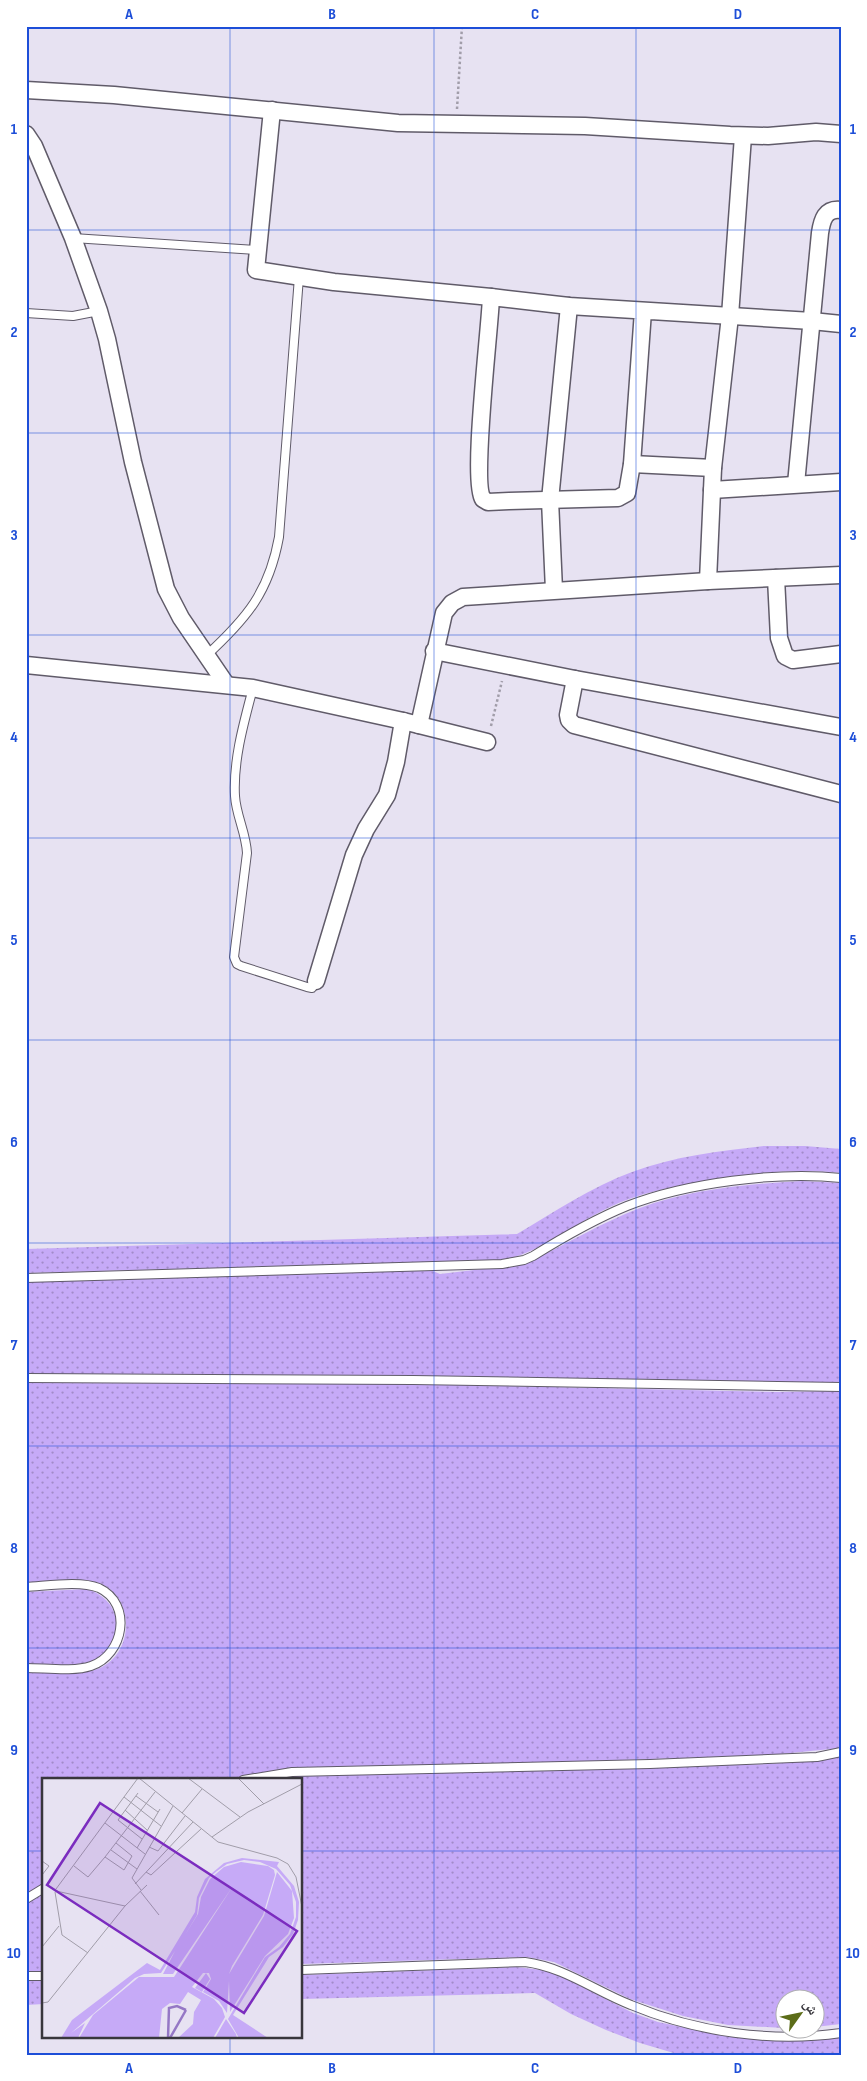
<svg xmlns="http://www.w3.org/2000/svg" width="867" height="2081" font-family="'Sofia Sans Condensed','Noto Naskh Arabic',sans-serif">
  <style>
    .grass { fill: url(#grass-dots) }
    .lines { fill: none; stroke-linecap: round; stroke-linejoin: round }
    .service-casing { stroke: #605b69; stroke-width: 10 }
    .minor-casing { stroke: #605b69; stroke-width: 19 }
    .path { stroke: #a19da9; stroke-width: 2.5; stroke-dasharray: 2.5 2.5; stroke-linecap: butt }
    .service { stroke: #fff; stroke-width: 8 }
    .minor { stroke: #fff; stroke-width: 16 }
    .grid { fill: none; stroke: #1d4ed8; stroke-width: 1; stroke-opacity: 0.55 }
    .inset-river { fill: none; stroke: #9578c5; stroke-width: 2.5 }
    .inset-road { fill: none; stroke: #a19da9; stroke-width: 1 }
    .view { fill: #7b2cbf; fill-opacity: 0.15; stroke: #7b2cbf; stroke-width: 2.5 }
    .inset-edge { fill: none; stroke: #38363c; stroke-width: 2.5 }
    .neatline { fill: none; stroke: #1d4ed8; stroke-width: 2 }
    .grid-label { font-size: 16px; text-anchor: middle; font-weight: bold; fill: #1d4ed8 }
  </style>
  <defs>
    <pattern id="grass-dots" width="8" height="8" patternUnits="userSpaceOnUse" patternTransform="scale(1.25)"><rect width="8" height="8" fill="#c6aaf7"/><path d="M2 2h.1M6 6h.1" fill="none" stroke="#a28bc9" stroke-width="1.8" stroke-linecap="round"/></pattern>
  </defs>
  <rect width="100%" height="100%" fill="#e7e2f2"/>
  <g class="grass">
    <path d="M 764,1146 L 805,1146 L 841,1149 L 841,1173 C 793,1168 748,1173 701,1182 C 670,1187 639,1193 610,1207 C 573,1224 543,1252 502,1260 L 26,1273 L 26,1249 L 517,1234 C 554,1212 591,1187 632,1172 C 675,1156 719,1151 764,1146 Z"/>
    <path d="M 802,1181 L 841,1183 L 841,1383 L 301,1375 L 26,1375 L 26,1281 L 428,1269 L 440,1274 L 517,1265 L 533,1260 C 568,1243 603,1222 640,1208 C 691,1189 748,1184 802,1181 Z"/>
    <path d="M 26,1383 L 414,1384 L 777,1392 L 841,1391 L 841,1748 L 770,1755 L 500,1764 L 293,1768 L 275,1770 L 230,1780 L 44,1780 L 44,1884 L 26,1895 L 26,1672 C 47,1672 84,1677 102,1667 C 135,1650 134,1596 99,1583 C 80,1576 47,1582 26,1583 Z"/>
    <path d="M 87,1589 C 124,1600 128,1646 92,1661 C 76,1667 44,1664 26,1664 L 26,1592 Z"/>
    <path d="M 841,1756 L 841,2024 L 815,2027 L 814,1998 L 784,1998 L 784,2028 L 728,2025 L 683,2016 L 630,1999 L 554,1962 L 527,1957 L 301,1964 L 301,1780 L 260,1780 L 292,1775 L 770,1764 L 817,1760 Z"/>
    <path d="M 44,1892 L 44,1971 L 26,1971 L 26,1903 Z"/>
    <path d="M 516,1967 L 551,1971 L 633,2013 L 658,2022 L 724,2036 L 760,2039 L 810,2040 L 841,2036 L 841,2055 L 677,2054 L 640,2043 L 606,2030 L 571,2014 L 535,1993 L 301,1999 L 301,1975 Z"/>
    <path d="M 26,1981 L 44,1981 L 44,2004 L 26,2005 Z"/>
  </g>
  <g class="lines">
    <g class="service-casing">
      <g id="service">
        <path d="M 73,238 L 257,250"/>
        <path d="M 26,313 L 73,316 L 99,311"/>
        <path d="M 207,655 C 247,618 269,592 279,537 L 299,277"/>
        <path d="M 253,688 C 244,722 233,760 235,796 C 236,815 246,833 247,853 L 234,957 L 237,964 L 241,966 L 307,987 L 312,988 L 316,981"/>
        <path d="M 26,1278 L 502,1264 L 524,1260 L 533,1256 C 562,1238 595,1219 627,1206 C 686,1183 778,1171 841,1178"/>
        <path d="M 26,1378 L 413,1380 L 841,1387"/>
        <path d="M 26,1587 C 46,1586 80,1580 99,1588 C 133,1604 124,1655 91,1666 C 74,1672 45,1668 26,1668"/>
        <path d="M 243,1780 L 292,1772 L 650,1764 L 817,1757 L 841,1752"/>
        <path d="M 26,1899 L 44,1888"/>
        <path d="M 301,1970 L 525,1962 C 564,1967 595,1991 631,2005 C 696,2032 771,2043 841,2033"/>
        <path d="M 26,1976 L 44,1976"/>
      </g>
    </g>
    <g class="minor-casing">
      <g id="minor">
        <path d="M 26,90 L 114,95 L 398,123 L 585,126 L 730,135 L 768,136 L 816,132 L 841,134"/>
        <path d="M 272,110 L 256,270 L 334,282 L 491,297"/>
        <path d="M 26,134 L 34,146 L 73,238 L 99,311 L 107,339 L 133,462 L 166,589 L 181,618 L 226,684"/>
        <path d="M 643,311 L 632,464 L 627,493 L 618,498 L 509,501 L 488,502 L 483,499 C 471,482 490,329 491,297 L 569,306 L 812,321 L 841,324"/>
        <path d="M 632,464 L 713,468"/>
        <path d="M 796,484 L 820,233 C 822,220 825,208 841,210"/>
        <path d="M 712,490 L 841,482"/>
        <path d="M 776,578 L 779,638 L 785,656 L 793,660 L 841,654"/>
        <path d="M 708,581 L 713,468 L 730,316 L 743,136"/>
        <path d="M 554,590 L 550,500 L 569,306"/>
        <path d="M 434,651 L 575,679 L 841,727"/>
        <path d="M 26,665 L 253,688 L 403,721 L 487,742"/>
        <path d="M 575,679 L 568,715 L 569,720 L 574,725 L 841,794"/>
        <path d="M 419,725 L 444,613 L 452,603 L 463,597 L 708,581 L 841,575"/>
        <path d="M 316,981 L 354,855 L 366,829 L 387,795 L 396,762 L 403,721"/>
      </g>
    </g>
    <g class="path">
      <path d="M 457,109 L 462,26"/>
      <path d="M 491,726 L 502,681"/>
    </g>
    <use href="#service" class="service"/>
    <use href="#minor" class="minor"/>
  </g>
  <path class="grid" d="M 230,26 L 230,1780M 434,26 L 434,2055M 636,26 L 636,2055M 26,230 L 841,230M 26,433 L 841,433M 26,635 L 841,635M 26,838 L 841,838M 26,1040 L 841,1040M 26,1243 L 841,1243M 26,1446 L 841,1446M 26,1648 L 841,1648M 26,1851 L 44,1851M 301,1851 L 841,1851M 230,2037 L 230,2055"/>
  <g transform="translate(42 1778)">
    <rect width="260" height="260" fill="#e7e2f2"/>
    <path d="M 200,80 L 237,84 L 235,88 L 252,108 L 257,124 L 256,142 L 251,156 L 241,169 L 227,179 L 191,237 L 226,260 L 197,260 L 186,241 L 223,179 L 237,169 L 248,156 L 254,139 L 254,124 L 248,107 L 234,91 L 218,84 L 202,82 L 185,86 L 175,93 L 167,100 L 157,120 L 155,137 L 143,157 L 156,136 L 159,119 L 168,101 L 182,89 L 199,84 L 226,88 L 232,92 L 233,97 L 221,137 L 190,188 L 187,196 L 222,138 L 235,94 L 250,113 L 252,140 L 246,156 L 223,178 L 188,234 L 187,203 L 185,235 L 177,223 L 161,214 L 169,201 L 167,195 L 161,195 L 150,209 L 172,221 L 180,230 L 183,239 L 171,260 L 136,260 L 151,246 L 152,234 L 159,222 L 146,214 L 138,226 L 128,225 L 120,231 L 117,260 L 37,260 L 51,237 L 97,199 L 132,199 L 191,108 L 131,196 L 121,196 L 133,173 L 119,195 L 102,196 L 93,200 L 29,255 L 43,245 L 36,260 L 19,260 L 30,242 L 105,185 L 118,192 L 153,134 L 155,119 L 163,101 L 182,85 ZM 164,195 L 168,201 L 160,214 L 153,210 ZM 184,241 L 194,256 L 195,260 L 173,260 Z" fill="#c6aaf7"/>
    <path class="inset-river" d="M 126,260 L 127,230 L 135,228 L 144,232M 128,260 L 144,232"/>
    <path class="inset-road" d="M 97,0 L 176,64 L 235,80 L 246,86 L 254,99 L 260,129M 146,0 L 198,39M 196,0 L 222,26M 96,15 L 76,42 L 100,61M 94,18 L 116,34M 82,19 L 119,48M 83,32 L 105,52M 140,35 L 160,11M 63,45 L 103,76M 170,59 L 206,34 L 260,6M 74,65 L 90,78 L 82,92 L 63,79 L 113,14M 107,69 L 116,73 L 143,38M 95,70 L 118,31M 69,72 L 95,91M 0,83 L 7,88 L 0,97M 32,88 L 46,99 L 63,79M 104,94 L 109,97 L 159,51M 93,106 L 151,44M 14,111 L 96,0M 99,112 L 90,100 L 131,28M 14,113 L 83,128M 98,113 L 117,137M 13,114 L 20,157 L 46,175M 0,169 L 17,148M 0,225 L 6,224 L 83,128 L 105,107"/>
    <path class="view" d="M 58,25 L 255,153 L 202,235 L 5,107 Z"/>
    <rect width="260" height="260" class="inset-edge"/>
  </g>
  <rect width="867" height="2081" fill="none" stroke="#ffffff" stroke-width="55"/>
  <g transform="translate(800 2014) rotate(57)"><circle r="24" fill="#ffffff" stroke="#afafb1"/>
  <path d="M0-4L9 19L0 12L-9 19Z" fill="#5c6d19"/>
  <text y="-8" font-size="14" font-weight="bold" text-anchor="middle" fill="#38363c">ش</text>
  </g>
  <rect x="28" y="28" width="812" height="2026" class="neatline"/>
  <g class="grid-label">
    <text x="129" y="19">A</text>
    <text x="332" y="19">B</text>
    <text x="535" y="19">C</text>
    <text x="738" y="19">D</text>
    <text x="14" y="134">1</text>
    <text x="853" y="134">1</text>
    <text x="14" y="337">2</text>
    <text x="853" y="337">2</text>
    <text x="14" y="540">3</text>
    <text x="853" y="540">3</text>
    <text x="14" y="742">4</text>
    <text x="853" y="742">4</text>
    <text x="14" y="945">5</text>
    <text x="853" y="945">5</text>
    <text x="14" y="1147">6</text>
    <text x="853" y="1147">6</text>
    <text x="14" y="1350">7</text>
    <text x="853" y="1350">7</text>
    <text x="14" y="1553">8</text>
    <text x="853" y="1553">8</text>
    <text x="14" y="1755">9</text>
    <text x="853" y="1755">9</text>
    <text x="14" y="1958">10</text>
    <text x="853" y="1958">10</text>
    <text x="129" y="2073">A</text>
    <text x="332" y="2073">B</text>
    <text x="535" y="2073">C</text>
    <text x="738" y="2073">D</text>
  </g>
</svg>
